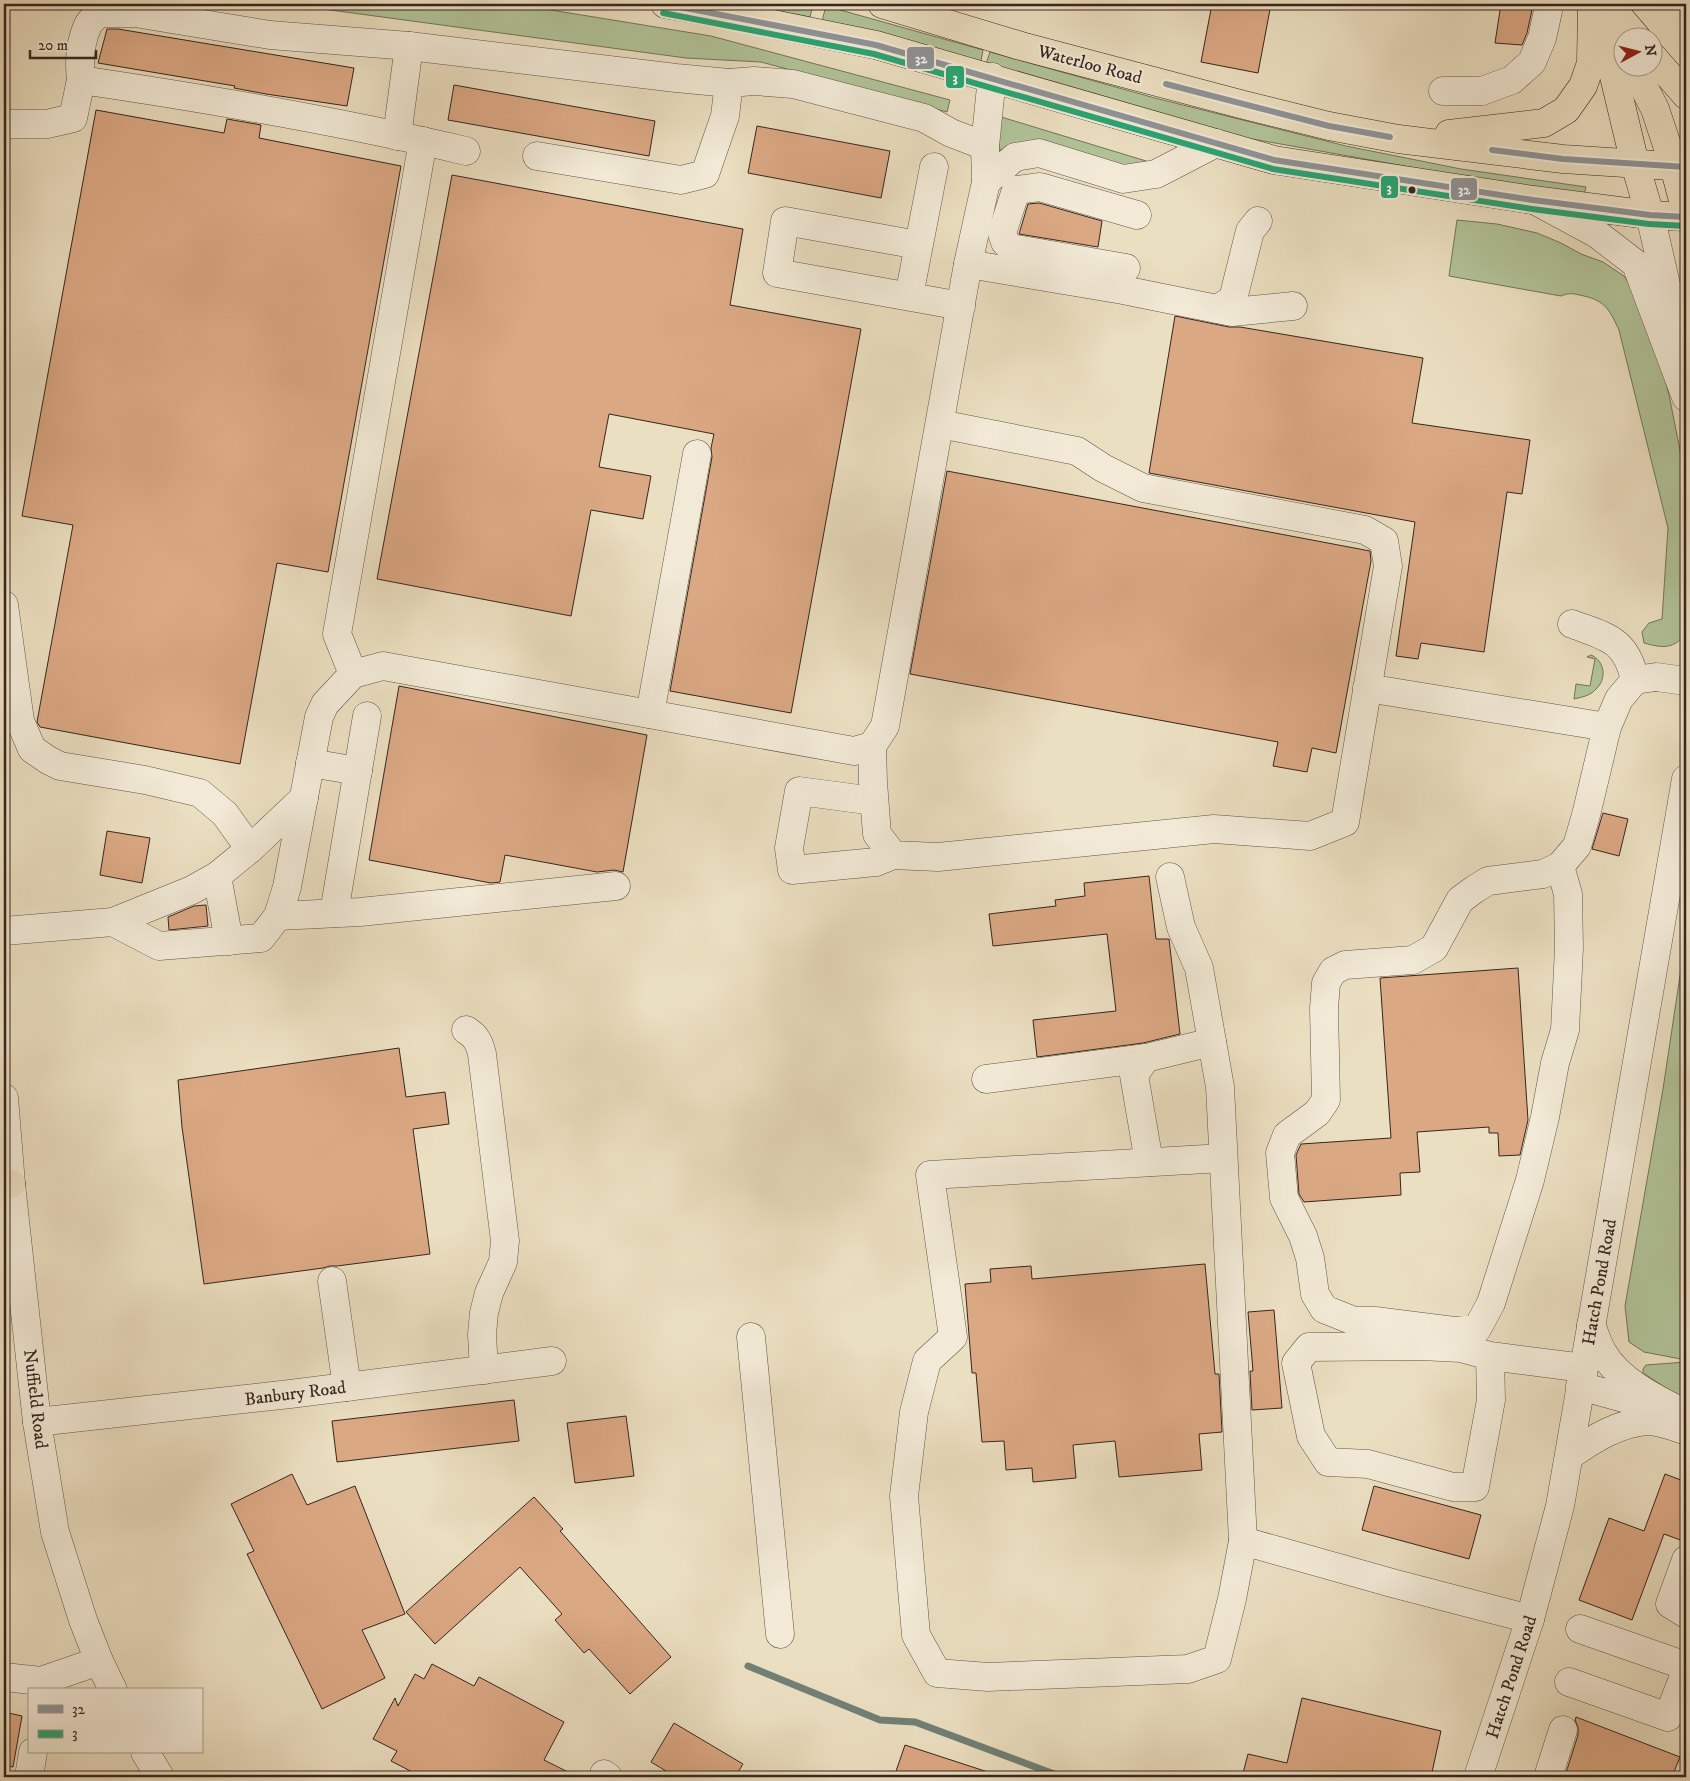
<svg xmlns="http://www.w3.org/2000/svg" width="1690" height="1781" font-family="'IM FELL DW Pica',serif">
  <style>
    .green { fill: #b1c398; stroke: #74745b }
    .lines { fill: none; stroke-linecap: round; stroke-linejoin: round }
    .stream { stroke: #718076; stroke-width: 7 }
    .building { fill: #dba884; stroke: #37251e }
    .minor-casing { stroke: #645447; stroke-width: 29 }
    .major-casing { stroke: #37251e; stroke-width: 29 }
    .highway-casing { stroke: #37251e; stroke-width: 29 }
    .minor { stroke: #f2ead7; stroke-width: 28 }
    .major { stroke: #ebdfc1; stroke-width: 28 }
    .highway { stroke: #ebdfc1; stroke-width: 28 }
    .bus-1-casing { stroke: #f2ead7; stroke-width: 10 }
    .bus-2-casing { stroke: #f2ead7; stroke-width: 10 }
    .bus-1 { stroke: #8f9498; stroke-width: 6 }
    .bus-2 { stroke: #2aa574; stroke-width: 6 }
    .bus-dot { fill: #37251e; stroke: #f2ead7; stroke-width: 2 }
    .labels { text-anchor: middle; stroke-width: 4; stroke-linejoin: round; paint-order: stroke }
    .street-label { font-size: 18px; fill: #37251e; stroke: #f2ead7 }
    .line-badge { stroke: #f2ead7; stroke-width: 2 }
    .badge-label { font-size: 14px; text-anchor: middle; font-weight: bold; fill: #fff }
  </style>
  <rect width="100%" height="100%" fill="#ebdfc1"/>
  <filter id="stains"><feTurbulence type="fractalNoise" baseFrequency=".004" numOctaves="4"/><feColorMatrix values="0 0 0 0 .2 0 0 0 0 .09 0 0 0 0 .02 0 0 0 .5 -.17"/></filter>
  <radialGradient id="worn" r=".72"><stop offset=".6" stop-color="#630" stop-opacity="0"/><stop offset="1" stop-color="#630" stop-opacity=".3"/></radialGradient>
  <g class="green">
    <path d="M 286,4 L 514,4 L 711,36 L 950,100 L 947,112 L 761,62 L 686,58 Z"/>
    <path d="M 741,4 L 813,4 L 810,17 Z"/>
    <path d="M 826,6 L 983,50 L 981,61 L 822,21 Z"/>
    <path d="M 990,52 L 1155,98 L 1346,146 L 1461,169 L 1586,187 L 1584,195 L 1500,183 L 1213,132 L 986,64 Z"/>
    <path d="M 998,116 L 1156,164 L 1128,174 L 1018,144 L 991,153 Z"/>
    <path d="M 1457,220 L 1497,224 L 1537,233 L 1561,243 L 1581,254 L 1603,262 L 1624,276 L 1633,289 L 1661,365 L 1669,395 L 1686,480 L 1686,632 C 1675,650 1662,648 1644,643 L 1642,632 L 1649,623 L 1662,619 L 1668,528 L 1619,330 C 1610,311 1606,301 1584,296 C 1575,294 1570,292 1561,296 L 1449,276 Z"/>
    <path d="M 1591,655 C 1605,661 1607,679 1596,689 C 1590,696 1582,697 1574,699 L 1576,684 L 1590,686 L 1595,659 L 1587,657 Z"/>
    <path d="M 1686,936 L 1686,1360 L 1644,1352 L 1629,1342 L 1625,1306 L 1663,1089 Z"/>
    <path d="M 1686,1362 L 1686,1401 L 1643,1373 L 1643,1369 L 1646,1365 Z"/>
  </g>
  <g class="lines">
    <path class="stream" d="M 748,1666 L 880,1720 L 915,1722 L 1062,1777"/>
  </g>
  <g class="building">
    <path d="M 1212,4 L 1271,4 L 1258,73 L 1201,62 Z"/>
    <path d="M 1501,4 L 1532,4 L 1532,10 L 1527,33 L 1522,45 L 1495,43 Z"/>
    <path d="M 107,29 L 118,29 L 354,68 L 347,106 L 266,94 L 234,88 L 235,86 L 98,63 Z"/>
    <path d="M 454,85 L 655,121 L 649,156 L 448,120 Z"/>
    <path d="M 96,110 L 224,133 L 227,119 L 261,125 L 259,138 L 401,166 L 328,572 L 277,563 L 240,764 L 40,727 L 37,722 L 73,525 L 22,516 Z"/>
    <path d="M 757,126 L 890,151 L 881,198 L 748,173 Z"/>
    <path d="M 452,175 L 743,229 L 730,305 L 861,329 L 791,713 L 670,691 L 712,457 L 711,448 L 714,434 L 609,414 L 599,467 L 651,476 L 643,519 L 591,510 L 571,616 L 377,579 Z"/>
    <path d="M 1039,203 L 1102,221 L 1098,247 L 1019,234 L 1028,204 Z"/>
    <path d="M 1175,316 L 1229,327 L 1240,327 L 1423,358 L 1412,423 L 1530,440 L 1522,494 L 1507,492 L 1484,652 L 1421,643 L 1418,659 L 1396,656 L 1415,522 L 1149,473 Z"/>
    <path d="M 947,471 L 1370,551 L 1371,561 L 1336,753 L 1312,748 L 1307,772 L 1273,766 L 1278,742 L 910,674 Z"/>
    <path d="M 399,686 L 647,735 L 623,872 L 614,870 L 597,872 L 505,855 L 500,882 L 491,883 L 369,860 Z"/>
    <path d="M 1603,813 L 1628,819 L 1619,856 L 1592,849 Z"/>
    <path d="M 107,831 L 150,838 L 142,883 L 100,875 Z"/>
    <path d="M 1149,876 L 1156,939 L 1169,939 L 1180,1034 L 1143,1043 L 1037,1057 L 1033,1020 L 1116,1011 L 1107,934 L 993,946 L 989,914 L 1056,906 L 1055,900 L 1085,896 L 1084,883 Z"/>
    <path d="M 206,905 L 208,926 L 169,930 L 168,917 L 194,906 Z"/>
    <path d="M 1518,968 L 1528,1120 L 1520,1155 L 1499,1156 L 1498,1133 L 1489,1133 L 1489,1127 L 1417,1132 L 1420,1172 L 1400,1173 L 1401,1195 L 1304,1202 L 1299,1194 L 1296,1155 L 1301,1144 L 1391,1138 L 1380,978 Z"/>
    <path d="M 399,1048 L 406,1097 L 445,1092 L 449,1124 L 413,1129 L 430,1254 L 337,1266 L 330,1266 L 323,1268 L 204,1284 L 182,1127 L 178,1080 Z"/>
    <path d="M 1205,1264 L 1215,1374 L 1219,1374 L 1222,1432 L 1199,1434 L 1202,1470 L 1119,1477 L 1115,1441 L 1073,1445 L 1076,1478 L 1033,1482 L 1032,1468 L 1006,1470 L 1004,1441 L 982,1442 L 976,1373 L 972,1373 L 965,1284 L 991,1282 L 990,1269 L 1031,1266 L 1032,1279 Z"/>
    <path d="M 1274,1310 L 1282,1408 L 1252,1410 L 1250,1371 L 1253,1371 L 1248,1312 Z"/>
    <path d="M 514,1400 L 519,1441 L 337,1462 L 332,1421 Z"/>
    <path d="M 626,1416 L 634,1476 L 575,1483 L 567,1423 Z"/>
    <path d="M 292,1474 L 307,1505 L 355,1486 L 405,1614 L 362,1630 L 385,1678 L 322,1709 L 247,1554 L 254,1551 L 231,1504 Z"/>
    <path d="M 1665,1474 L 1686,1482 L 1686,1542 L 1664,1534 L 1632,1620 L 1579,1600 L 1609,1518 L 1644,1531 Z"/>
    <path d="M 1374,1486 L 1481,1515 L 1469,1559 L 1362,1530 Z"/>
    <path d="M 534,1497 L 563,1529 L 560,1531 L 671,1657 L 630,1694 L 589,1649 L 584,1653 L 555,1620 L 562,1614 L 520,1567 L 435,1644 L 406,1612 Z"/>
    <path d="M 432,1664 L 474,1686 L 479,1677 L 564,1722 L 544,1760 L 578,1777 L 422,1777 L 391,1761 L 397,1751 L 373,1739 L 395,1698 L 398,1706 L 415,1674 L 424,1679 Z"/>
    <path d="M 1302,1698 L 1441,1731 L 1431,1777 L 1242,1777 L 1248,1754 L 1287,1763 Z"/>
    <path d="M 4,1712 L 22,1716 L 13,1767 L 4,1766 Z"/>
    <path d="M 1576,1717 L 1680,1757 L 1672,1777 L 1569,1777 L 1565,1776 L 1578,1735 L 1578,1727 L 1575,1720 Z"/>
    <path d="M 674,1723 L 743,1764 L 735,1777 L 676,1777 L 651,1762 Z"/>
    <path d="M 905,1745 L 994,1774 L 993,1777 L 894,1777 Z"/>
  </g>
  <g class="lines">
    <g class="minor-casing">
      <g id="minor">
        <path d="M 81,80 C 79,63 80,42 88,25 C 90,21 95,17 98,13 L 135,13 L 270,35 L 409,46 L 676,78 L 729,83"/>
        <path d="M 1443,91 L 1482,91 L 1512,80 L 1532,62 L 1542,38 L 1548,11 L 1547,4"/>
        <path d="M 4,126 L 11,124 L 47,124 L 73,118 L 81,80 C 210,99 339,121 466,151"/>
        <path d="M 397,136 L 409,46"/>
        <path d="M 537,156 L 681,180 L 705,174 L 725,116 L 729,83 L 754,81 L 793,84 L 924,118 L 951,133 L 985,146"/>
        <path d="M 986,182 L 1015,157 L 1039,153 L 1123,179 L 1156,174 L 1216,143"/>
        <path d="M 1536,201 L 1597,234 L 1636,264 L 1686,397"/>
        <path d="M 1650,215 L 1676,328"/>
        <path d="M 918,245 L 785,221 L 777,273 L 961,306"/>
        <path d="M 968,264 L 1123,290 L 1232,312 L 1293,306"/>
        <path d="M 1126,268 L 1011,248 L 1005,242 L 1002,233 L 1016,190 L 1040,187 L 1137,215"/>
        <path d="M 909,296 L 934,167"/>
        <path d="M 1218,309 L 1233,299 L 1250,231 L 1258,221"/>
        <path d="M 4,605 L 20,721 L 32,749 L 48,760 L 60,766 L 145,780 L 200,793 L 225,814 L 250,849"/>
        <path d="M 1572,624 C 1607,637 1626,639 1635,680"/>
        <path d="M 353,674 L 337,634 L 423,141"/>
        <path d="M 1367,688 L 1607,727"/>
        <path d="M 650,714 L 697,454"/>
        <path d="M 872,746 L 873,782 L 877,834 L 893,855 L 938,857 L 1214,829 L 1310,836 L 1345,822 L 1388,566 L 1384,541 L 1365,530 L 1143,488 L 1103,468 L 1077,451 L 940,424"/>
        <path d="M 310,763 L 358,771"/>
        <path d="M 874,801 L 799,791 L 789,848 L 792,870 L 876,862 L 893,855"/>
        <path d="M 1560,866 L 1568,894 L 1569,948 L 1565,1030 L 1555,1063 L 1545,1117 L 1530,1180 L 1491,1303 L 1477,1329 L 1454,1331 L 1375,1321 L 1354,1321 L 1324,1309 L 1315,1294 L 1310,1258 L 1303,1236 L 1284,1198 L 1280,1153 L 1287,1135 L 1317,1113 L 1326,1100 L 1324,1008 L 1326,983 L 1333,971 L 1345,965 L 1413,960 L 1434,948 L 1460,900 L 1475,889 L 1488,881 L 1543,874 L 1560,866 L 1577,846 L 1586,815 L 1607,727 L 1619,699 L 1635,680 L 1656,677 L 1686,681"/>
        <path d="M 217,876 L 229,941"/>
        <path d="M 1170,877 L 1181,927 L 1199,968 L 1220,1087 L 1243,1541 L 1392,1583 L 1530,1619"/>
        <path d="M 334,913 L 367,716"/>
        <path d="M 278,916 L 360,912 L 616,886"/>
        <path d="M 113,922 L 159,946 L 261,938 L 278,916 L 287,887 L 319,717 L 325,704 L 353,674 L 383,666 L 854,751 L 872,746 L 885,726 L 968,264 L 986,182 L 985,146 L 992,77"/>
        <path d="M 4,931 L 113,922 L 192,890 L 217,876 L 250,849 L 304,798"/>
        <path d="M 466,1030 C 476,1036 479,1042 482,1054 L 505,1241 L 503,1262 L 489,1293 L 484,1313 L 482,1334 L 484,1370"/>
        <path d="M 986,1079 L 1146,1058"/>
        <path d="M 4,1098 L 11,1184 L 37,1422 L 55,1532 L 83,1620 L 99,1661 L 113,1690"/>
        <path d="M 1223,1158 L 930,1175 L 953,1337 L 927,1361 L 914,1412 L 904,1496 L 916,1635 L 937,1673 L 988,1677 L 1188,1669 L 1217,1659 L 1232,1599 L 1243,1541"/>
        <path d="M 1149,1162 L 1134,1075 L 1146,1058 L 1212,1042"/>
        <path d="M 332,1281 L 347,1387"/>
        <path d="M 1591,1325 C 1595,1334 1598,1345 1603,1353 C 1620,1382 1658,1400 1686,1414"/>
        <path d="M 751,1337 L 780,1634"/>
        <path d="M 1490,1356 L 1461,1348 L 1421,1346 L 1309,1347 L 1296,1363 L 1311,1436 L 1328,1462 L 1368,1464 L 1453,1487 L 1475,1487 L 1491,1400 L 1490,1356 L 1584,1368"/>
        <path d="M 1580,1386 L 1656,1407"/>
        <path d="M 37,1422 L 290,1394 L 552,1361"/>
        <path d="M 1569,1456 C 1593,1439 1618,1423 1648,1421 C 1657,1421 1677,1427 1686,1431"/>
        <path d="M 1686,1560 L 1670,1604 L 1686,1614"/>
        <path d="M 1580,1629 L 1686,1666"/>
        <path d="M 4,1677 L 41,1681 L 99,1661"/>
        <path d="M 1569,1682 L 1668,1717 L 1686,1671"/>
        <path d="M 145,1752 L 160,1777"/>
        <path d="M 604,1774 L 608,1777"/>
        <path d="M 29,1777 L 33,1752"/>
        <path d="M 1478,1777 L 1530,1619 L 1560,1506 L 1686,779"/>
        <path d="M 1548,1777 L 1563,1730"/>
      </g>
    </g>
    <g class="major-casing">
      <g id="major">
        <path d="M 665,4 L 738,17 L 876,45 L 1274,160 L 1533,200 L 1650,215 L 1686,217"/>
        <path d="M 882,4 L 1021,46 L 1244,105 L 1329,126 L 1398,139 L 1563,159 L 1686,167"/>
        <path d="M 1608,4 L 1637,38"/>
        <path d="M 1601,22 L 1635,164 L 1650,215"/>
        <path d="M 1652,56 L 1686,95"/>
        <path d="M 1634,68 L 1655,109 L 1674,166 L 1686,212"/>
        <path d="M 1449,134 L 1544,123 L 1566,110 L 1583,86 L 1591,63 L 1592,4"/>
      </g>
    </g>
    <g class="highway-casing">
      <path id="highway" d="M 4,1185 L 11,1184"/>
    </g>
    <use href="#minor" class="minor"/>
    <use href="#major" class="major"/>
    <use href="#highway" class="highway"/>
    <g class="bus-1-casing">
      <g id="bus-1">
        <path d="M 665,4 L 876,45 L 1274,160 L 1533,200 L 1650,215 L 1686,217"/>
        <path d="M 1166,84 L 1329,126 L 1390,137"/>
        <path d="M 1492,150 L 1563,159 L 1686,167"/>
      </g>
    </g>
    <g class="bus-2-casing">
      <path id="bus-2" d="M 663,13 L 874,54 L 1273,169 L 1532,209 L 1649,224 L 1686,226"/>
    </g>
    <use href="#bus-1" class="bus-1"/>
    <use href="#bus-2" class="bus-2"/>
  </g>
  <circle class="bus-dot" cx="1412" cy="190" r="4.5"/>
  <g class="labels">
    <g class="street-label">
      <text transform="translate(1090 64) rotate(15)" y="6">Waterloo Road</text>
      <text transform="translate(1599 1282) rotate(-80)" y="6">Hatch Pond Road</text>
      <text transform="translate(295 1393) rotate(-7)" y="6">Banbury Road</text>
      <text transform="translate(36 1399) rotate(83)" y="6">Nuffield Road</text>
      <text transform="translate(1511 1677) rotate(-72)" y="6">Hatch Pond Road</text>
    </g>
  </g>
  <g class="line-badge">
    <rect x="906" y="46" width="29" height="24" rx="5" fill="#8f9498"/>
    <rect x="945" y="65" width="20" height="24" rx="5" fill="#2aa574"/>
    <rect x="1380" y="175" width="19" height="24" rx="5" fill="#2aa574"/>
    <rect x="1450" y="177" width="28" height="24" rx="5" fill="#8f9498"/>
  </g>
  <g class="badge-label">
    <text x="921" y="63">32</text>
    <text x="955" y="82">3</text>
    <text x="1389" y="192">3</text>
    <text x="1464" y="194">32</text>
  </g>
  <rect width="1690" height="1781" fill="none" stroke="#ebdfc1" stroke-width="20"/>
  <rect x="5" y="5" width="1680" height="1771" fill="none" stroke="#37251e" stroke-width="2.5"/>
  <rect x="10" y="10" width="1670" height="1761" fill="none" stroke="#37251e"/>
  <rect x="28" y="1688" width="175" height="65" fill="#f2ead7" stroke="#a79b8d"/>
  <rect x="38" y="1705" width="25" height="8" fill="#8f9498" stroke="#a79b8d"/>
  <text x="72" y="1714" font-size="15" fill="#37251e">32</text>
  <rect x="38" y="1730" width="25" height="8" fill="#2aa574" stroke="#a79b8d"/>
  <text x="72" y="1738" font-size="15" fill="#37251e">3</text>
  <g transform="translate(1638 52) rotate(83)"><circle r="24" fill="#f2ead7" stroke="#a79b8d"/>
  <path d="M0-4L9 19L0 12L-9 19Z" fill="#8f2418"/>
  <text y="-8" font-size="14" font-weight="bold" text-anchor="middle" fill="#37251e">N</text>
  </g>
  <path d="M30 50v8h66v-8" fill="none" stroke="#37251e" stroke-width="2.5"/>
  <text x="38" y="50" font-size="15" fill="#37251e" stroke="#f2ead7" stroke-width="4" paint-order="stroke">20 m</text>
  <rect width="100%" height="100%" filter="url(#stains)"/>
  <rect width="100%" height="100%" fill="url(#worn)"/>
</svg>
